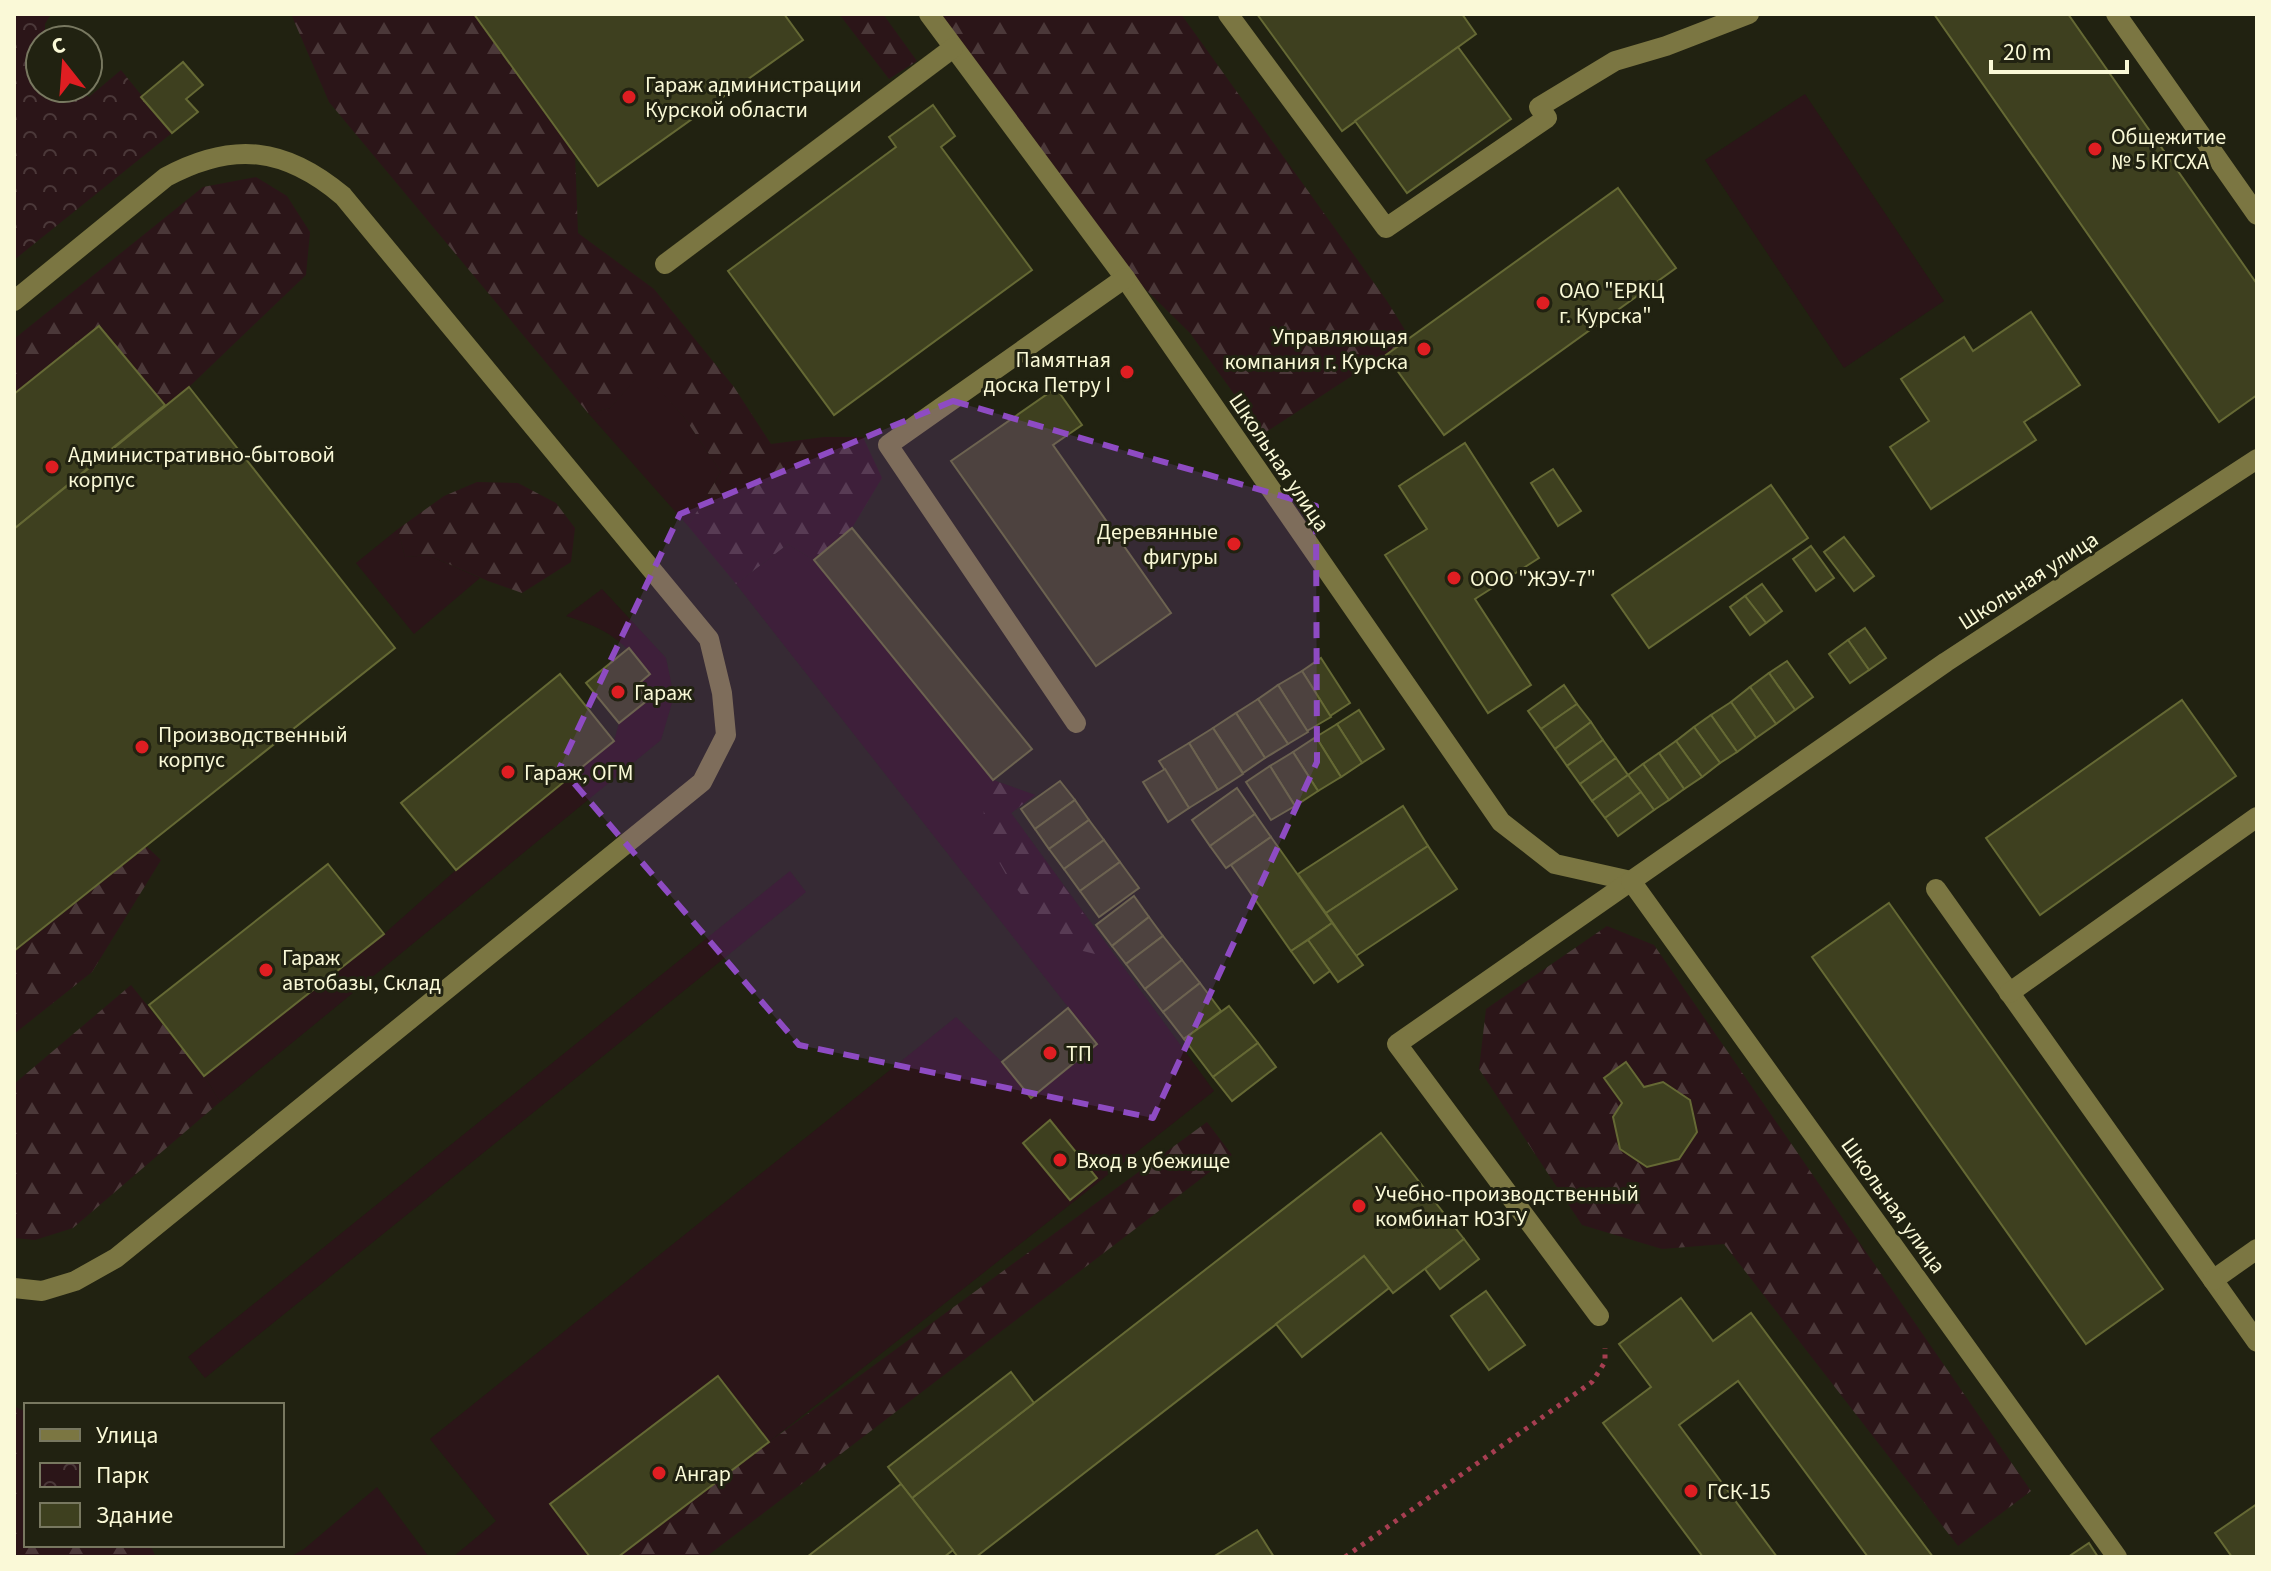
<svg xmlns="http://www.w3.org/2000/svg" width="2271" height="1571" font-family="'Source Sans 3',sans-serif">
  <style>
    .grass { fill: #2b1518 }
    .forest { fill: url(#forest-firs) }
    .park { fill: url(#park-crowns) }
    .building { fill: #3e401f; stroke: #656934; stroke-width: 2 }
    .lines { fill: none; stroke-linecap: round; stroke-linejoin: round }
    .path { stroke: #a63e51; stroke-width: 5; stroke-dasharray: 4 6; stroke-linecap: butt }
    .minor { stroke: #7b7642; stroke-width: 20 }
    .marked { fill: #8e4bc3; fill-opacity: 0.2; stroke: #8e4bc3; stroke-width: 6; stroke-dasharray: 16 10; stroke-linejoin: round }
    .poi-dot { fill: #df1e22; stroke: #212211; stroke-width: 3 }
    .labels { text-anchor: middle; stroke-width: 6; stroke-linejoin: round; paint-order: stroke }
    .poi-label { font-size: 22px; fill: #faf9d7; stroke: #212211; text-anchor: start }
    .street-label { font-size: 22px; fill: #faf9d7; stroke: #212211 }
  </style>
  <defs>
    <pattern id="forest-firs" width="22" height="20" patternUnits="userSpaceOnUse" patternTransform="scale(2)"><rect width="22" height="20" fill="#2b1518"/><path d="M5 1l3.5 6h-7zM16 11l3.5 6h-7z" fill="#4b3839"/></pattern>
    <pattern id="park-crowns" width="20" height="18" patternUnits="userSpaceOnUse" patternTransform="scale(2)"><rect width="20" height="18" fill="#2b1518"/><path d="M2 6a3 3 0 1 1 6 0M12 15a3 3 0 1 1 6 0" fill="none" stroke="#4b3839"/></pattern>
  </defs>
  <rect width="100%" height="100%" fill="#212211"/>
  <g class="grass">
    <path d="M 1805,94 L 1944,301 L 1844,368 L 1705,160 Z"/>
    <path d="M 643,370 L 684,417 L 721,472 L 688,526 L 588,413 L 610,408 Z"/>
    <path d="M 398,529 L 405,557 L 428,555 L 480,578 L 414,634 L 356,563 Z"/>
    <path d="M 788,544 L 814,560 L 993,780 L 1035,795 L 1011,813 L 1214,1091 L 769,1442 L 590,1557 L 453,1557 L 496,1521 L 430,1439 L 956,1017 L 1002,1062 L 1031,1098 L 1097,1044 L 736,584 Z"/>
    <path d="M 602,589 L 666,658 L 674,696 L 661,740 L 220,1102 L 204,1076 L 384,934 L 456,870 L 614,741 L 619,723 L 648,700 L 637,685 L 650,674 C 621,639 609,630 566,616 Z"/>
    <path d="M 790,871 L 806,892 L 205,1378 L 188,1357 Z"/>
    <path d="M 377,1487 L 429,1557 L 290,1557 L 304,1549 Z"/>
  </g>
  <g class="forest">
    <path d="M 291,14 L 474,14 L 575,154 L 578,233 L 654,289 L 734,387 L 771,444 L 824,437 L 863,437 L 882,478 L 852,528 L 814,560 L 788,544 L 736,584 L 688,526 L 721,472 L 684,417 L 643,371 L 610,408 L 588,413 L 329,102 Z"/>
    <path d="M 839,14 L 883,14 L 917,61 L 889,79 Z"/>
    <path d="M 926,14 L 1181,14 L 1387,301 L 1410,338 L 1263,434 L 1190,333 L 1133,277 Z"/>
    <path d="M 256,177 L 287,196 L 310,232 L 306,275 L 189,387 L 14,529 L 14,339 L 203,187 Z"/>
    <path d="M 477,482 L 518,483 L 556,503 L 575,528 L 571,562 L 522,593 L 488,581 L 428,555 L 405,557 L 398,529 L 444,496 Z"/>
    <path d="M 993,780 L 1035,795 L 1011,813 L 1112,953 L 1107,957 L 1079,950 L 1036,913 L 1008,878 L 983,834 L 984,806 Z"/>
    <path d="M 146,846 L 161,860 L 92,972 L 14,1034 L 14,951 Z"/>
    <path d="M 1607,926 L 1654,945 L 2031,1491 L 1958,1546 L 1724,1244 L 1662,1249 L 1582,1225 L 1479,1069 L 1486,1009 Z"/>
    <path d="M 131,985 L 204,1076 L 220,1102 L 73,1228 L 35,1240 L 14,1238 L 14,1084 Z"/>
    <path d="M 1207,1122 L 1232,1155 L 706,1557 L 618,1557 L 769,1442 Z"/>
    <path d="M 14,1406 L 26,1412 L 26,1545 L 150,1545 L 156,1557 L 14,1557 Z"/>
  </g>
  <path class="park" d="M 14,14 L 51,14 L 45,24 L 45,40 L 40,40 L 40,88 L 75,88 L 89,97 L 121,70 L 172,133 L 14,260 Z"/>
  <g class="building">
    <path d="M 474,14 L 784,14 L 803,40 L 598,186 Z"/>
    <path d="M 1257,14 L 1462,14 L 1476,34 L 1342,131 Z"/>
    <path d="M 1934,14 L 2068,14 L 2257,284 L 2257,395 L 2219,422 Z"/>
    <path d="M 1458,47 L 1511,119 L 1407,193 L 1355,121 Z"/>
    <path d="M 183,62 L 203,85 L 186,99 L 198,112 L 172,133 L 141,97 Z"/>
    <path d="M 933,105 L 955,136 L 941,147 L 1032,270 L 834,415 L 728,271 L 896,147 L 889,137 Z"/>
    <path d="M 1618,188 L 1676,268 L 1444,435 L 1386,355 Z"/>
    <path d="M 2031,312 L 2080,385 L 2024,422 L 2036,440 L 1931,509 L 1890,447 L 1929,421 L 1901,379 L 1964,337 L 1973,351 Z"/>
    <path d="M 99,326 L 165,405 L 14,529 L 14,394 Z"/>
    <path d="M 189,387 L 395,648 L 14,951 L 14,529 Z"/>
    <path d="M 1056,388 L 1082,425 L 1053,445 L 1171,613 L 1096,666 L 951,461 Z"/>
    <path d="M 1465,443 L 1539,558 L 1475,599 L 1531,685 L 1488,713 L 1385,555 L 1427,529 L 1399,486 Z"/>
    <path d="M 1553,469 L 1581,511 L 1558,526 L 1531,483 Z"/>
    <path d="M 1771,485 L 1808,538 L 1649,648 L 1612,595 Z"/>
    <path d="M 852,528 L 1032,749 L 993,780 L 814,560 Z"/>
    <path d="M 1844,537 L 1874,576 L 1854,591 L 1824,552 Z"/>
    <path d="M 1811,546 L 1834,578 L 1816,591 L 1793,559 Z"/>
    <path d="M 1762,584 L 1782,611 L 1766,623 L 1745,596 Z"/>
    <path d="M 1745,596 L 1766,623 L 1750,635 L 1730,607 Z"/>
    <path d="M 1865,628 L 1886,658 L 1869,670 L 1848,640 Z"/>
    <path d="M 1848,640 L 1869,670 L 1850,683 L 1829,654 Z"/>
    <path d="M 629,648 L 650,674 L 637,685 L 649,699 L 619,723 L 586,683 Z"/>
    <path d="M 1321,658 L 1350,703 L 1330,716 L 1302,671 Z"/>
    <path d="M 1787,661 L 1813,697 L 1795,710 L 1769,673 Z"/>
    <path d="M 1302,671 L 1331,717 L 1307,731 L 1278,685 Z"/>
    <path d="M 1769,673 L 1795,710 L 1776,724 L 1750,687 Z"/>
    <path d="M 560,674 L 614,741 L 456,870 L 401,803 Z"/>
    <path d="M 1278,685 L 1308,732 L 1288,744 L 1258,699 Z"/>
    <path d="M 1564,685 L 1577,704 L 1541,729 L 1528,711 Z"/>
    <path d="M 1750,687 L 1776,724 L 1756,738 L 1731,702 Z"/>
    <path d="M 1258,699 L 1288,744 L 1265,758 L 1236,713 Z"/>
    <path d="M 2182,700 L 2236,776 L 2040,915 L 1986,838 Z"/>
    <path d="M 1731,702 L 1756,738 L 1737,752 L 1711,715 Z"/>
    <path d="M 1577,704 L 1591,722 L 1555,749 L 1541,729 Z"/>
    <path d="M 1359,710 L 1384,749 L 1362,763 L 1337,724 Z"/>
    <path d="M 1236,713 L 1265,758 L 1243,773 L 1213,728 Z"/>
    <path d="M 1711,715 L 1737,752 L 1720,763 L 1694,727 Z"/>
    <path d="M 1591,722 L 1603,740 L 1567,766 L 1555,749 Z"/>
    <path d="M 1337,724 L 1362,763 L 1341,777 L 1316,737 Z"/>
    <path d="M 1694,727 L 1720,763 L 1702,777 L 1676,741 Z"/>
    <path d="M 1213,728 L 1243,774 L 1218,790 L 1189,743 Z"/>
    <path d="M 1316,737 L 1341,777 L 1318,791 L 1293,752 Z"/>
    <path d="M 1603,740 L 1616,758 L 1580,784 L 1567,766 Z"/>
    <path d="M 1676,741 L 1702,777 L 1684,789 L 1659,753 Z"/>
    <path d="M 1189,743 L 1218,790 L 1189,808 L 1159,761 Z"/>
    <path d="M 1293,752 L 1318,791 L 1295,806 L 1270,766 Z"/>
    <path d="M 1659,753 L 1684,789 L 1669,800 L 1643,764 Z"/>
    <path d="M 1616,758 L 1628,775 L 1592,801 L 1580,784 Z"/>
    <path d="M 1643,764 L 1669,800 L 1654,810 L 1628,775 Z"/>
    <path d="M 1270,766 L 1295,806 L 1271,820 L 1246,782 Z"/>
    <path d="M 1165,769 L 1189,808 L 1168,822 L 1143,782 Z"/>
    <path d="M 1628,775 L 1641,792 L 1605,818 L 1592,801 Z"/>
    <path d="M 1060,781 L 1075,800 L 1035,829 L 1021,809 Z"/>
    <path d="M 1237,788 L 1255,814 L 1210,846 L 1192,820 Z"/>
    <path d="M 1641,792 L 1654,810 L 1618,836 L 1605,818 Z"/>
    <path d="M 1075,800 L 1089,820 L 1049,849 L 1035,829 Z"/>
    <path d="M 1403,806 L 1428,846 L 1326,913 L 1298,874 Z"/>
    <path d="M 1255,814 L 1271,837 L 1226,868 L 1210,846 Z"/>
    <path d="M 1089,820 L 1104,840 L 1064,869 L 1049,849 Z"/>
    <path d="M 1271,837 L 1332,923 L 1291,951 L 1231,865 Z"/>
    <path d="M 1104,840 L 1120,862 L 1080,891 L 1064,869 Z"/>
    <path d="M 1428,846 L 1457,889 L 1356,956 L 1326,913 Z"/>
    <path d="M 1120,862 L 1139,888 L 1099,917 L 1080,891 Z"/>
    <path d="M 328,864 L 384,934 L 204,1076 L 149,1005 Z"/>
    <path d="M 1134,896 L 1149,917 L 1112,946 L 1096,925 Z"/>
    <path d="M 1889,903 L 2163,1289 L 2086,1344 L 1812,957 Z"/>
    <path d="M 1149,917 L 1163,936 L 1126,964 L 1112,946 Z"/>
    <path d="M 1332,923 L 1363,965 L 1338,982 L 1308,940 Z"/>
    <path d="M 1163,936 L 1182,960 L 1145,989 L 1126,964 Z"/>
    <path d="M 1308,940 L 1330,971 L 1314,983 L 1291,951 Z"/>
    <path d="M 1182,960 L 1200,983 L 1163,1012 L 1145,989 Z"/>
    <path d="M 1200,983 L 1221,1011 L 1184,1039 L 1163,1012 Z"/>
    <path d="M 1229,1006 L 1258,1043 L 1213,1077 L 1184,1039 Z"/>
    <path d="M 1068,1008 L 1097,1044 L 1031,1098 L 1002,1062 Z"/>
    <path d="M 1258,1043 L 1276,1067 L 1232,1101 L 1213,1077 Z"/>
    <path d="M 1626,1062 L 1644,1087 L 1663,1082 L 1690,1100 L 1697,1132 L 1679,1159 L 1647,1167 L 1620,1149 L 1613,1117 L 1622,1103 L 1604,1078 Z"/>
    <path d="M 1050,1120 L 1097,1178 L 1070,1200 L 1023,1143 Z"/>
    <path d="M 1381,1133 L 1464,1239 L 1393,1293 L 1364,1256 L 976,1557 L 958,1557 L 912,1498 Z"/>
    <path d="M 1464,1239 L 1479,1259 L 1440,1289 L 1425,1269 Z"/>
    <path d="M 1364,1256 L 1389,1288 L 1302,1357 L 1276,1324 Z"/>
    <path d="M 1486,1291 L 1525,1345 L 1489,1370 L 1451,1316 Z"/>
    <path d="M 1681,1298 L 1713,1341 L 1751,1313 L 1933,1557 L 1868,1557 L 1738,1381 L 1679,1425 L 1777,1557 L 1703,1557 L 1603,1423 L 1651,1387 L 1619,1344 Z"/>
    <path d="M 1011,1372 L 1034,1403 L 912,1498 L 888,1467 Z"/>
    <path d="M 718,1376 L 769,1442 L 618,1557 L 590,1557 L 550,1504 Z"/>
    <path d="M 901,1484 L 953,1550 L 944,1557 L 807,1557 Z"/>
    <path d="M 2257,1504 L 2257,1557 L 2232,1557 L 2215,1533 Z"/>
    <path d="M 1257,1530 L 1274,1557 L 1213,1557 Z"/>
    <path d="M 2089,1543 L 2098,1557 L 2068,1557 Z"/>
  </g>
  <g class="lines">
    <path class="path" d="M 1345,1557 L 1592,1382 L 1605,1362 L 1605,1348"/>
    <g class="minor">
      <path d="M 929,14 L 1125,278 L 1501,822 L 1555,864 L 1631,881"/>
      <path d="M 1228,14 L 1386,228 L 1547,118 L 1539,107 L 1615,61 L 1666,46 L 1749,14"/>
      <path d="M 2116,14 L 2257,215"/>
      <path d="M 665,264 L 953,48"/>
      <path d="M 14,301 L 166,177 C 233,141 285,147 343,196 L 709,639 L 722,693 L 726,735 L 702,782 L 116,1258 L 75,1281 L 42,1291 L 14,1288"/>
      <path d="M 1076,723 L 888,445 L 1125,278"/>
      <path d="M 1936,889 L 2257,1342"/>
      <path d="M 2009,993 L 2257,817"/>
      <path d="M 2213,1280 L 2257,1249"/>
      <path d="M 1599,1316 L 1397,1044 L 1631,881"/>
      <path d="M 2117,1557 L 1631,881 L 1946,662 L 2257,459"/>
    </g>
  </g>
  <path class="marked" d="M 953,401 L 1316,506 L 1317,762 L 1153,1118 L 799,1045 L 560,767 L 680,514 Z"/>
  <g class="poi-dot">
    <circle cx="629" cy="97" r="8"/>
    <circle cx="2095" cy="149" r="8"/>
    <circle cx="1543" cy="303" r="8"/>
    <circle cx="1424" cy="349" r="8"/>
    <circle cx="1127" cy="372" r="8"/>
    <circle cx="52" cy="467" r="8"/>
    <circle cx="1234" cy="544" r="8"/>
    <circle cx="1454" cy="578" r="8"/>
    <circle cx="618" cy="692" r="8"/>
    <circle cx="142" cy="747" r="8"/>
    <circle cx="508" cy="772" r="8"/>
    <circle cx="266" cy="970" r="8"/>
    <circle cx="1050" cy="1053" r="8"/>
    <circle cx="1060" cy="1160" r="8"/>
    <circle cx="1359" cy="1206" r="8"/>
    <circle cx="659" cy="1473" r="8"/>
    <circle cx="1691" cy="1491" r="8"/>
  </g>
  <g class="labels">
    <g class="poi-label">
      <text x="645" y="92">Гараж администрации<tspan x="645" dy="25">Курской области</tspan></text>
      <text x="2111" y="144">Общежитие<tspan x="2111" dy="25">№ 5 КГСХА</tspan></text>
      <text x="1559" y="298">ОАО "ЕРКЦ<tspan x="1559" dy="25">г. Курска"</tspan></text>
      <text x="1408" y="344" text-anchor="end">Управляющая<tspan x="1408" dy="25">компания г. Курска</tspan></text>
      <text x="1111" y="367" text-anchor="end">Памятная<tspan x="1111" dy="25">доска Петру I</tspan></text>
      <text x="68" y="462">Административно-бытовой<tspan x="68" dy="25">корпус</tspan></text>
      <text x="1218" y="539" text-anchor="end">Деревянные<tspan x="1218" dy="25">фигуры</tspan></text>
      <text x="1470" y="586">ООО "ЖЭУ-7"</text>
      <text x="634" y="700">Гараж</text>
      <text x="158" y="742">Производственный<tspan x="158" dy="25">корпус</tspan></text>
      <text x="524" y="780">Гараж, ОГМ</text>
      <text x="282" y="965">Гараж<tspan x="282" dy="25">автобазы, Склад</tspan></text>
      <text x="1066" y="1061">ТП</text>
      <text x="1076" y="1168">Вход в убежище</text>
      <text x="1375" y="1201">Учебно-производственный<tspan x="1375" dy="25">комбинат ЮЗГУ</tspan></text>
      <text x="675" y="1481">Ангар</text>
      <text x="1707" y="1499">ГСК-15</text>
    </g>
    <g class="street-label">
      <text transform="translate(1280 462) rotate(56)" y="8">Школьная улица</text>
      <text transform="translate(2028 580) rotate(-33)" y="8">Школьная улица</text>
      <text transform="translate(1894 1205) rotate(54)" y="8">Школьная улица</text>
    </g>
  </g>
  <rect width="2271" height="1571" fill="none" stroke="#faf9d7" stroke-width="32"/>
  <rect x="24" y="1403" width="260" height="144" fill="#212211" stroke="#787860" stroke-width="2"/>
  <rect x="40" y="1429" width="40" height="12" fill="#7b7642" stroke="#787860" stroke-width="2"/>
  <text x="96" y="1443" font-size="24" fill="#faf9d7">Улица</text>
  <rect x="40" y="1463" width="40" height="24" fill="url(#park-crowns)" stroke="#787860" stroke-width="2"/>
  <text x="96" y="1483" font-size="24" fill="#faf9d7">Парк</text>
  <rect x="40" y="1503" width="40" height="24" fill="#3e401f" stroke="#787860" stroke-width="2"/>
  <text x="96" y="1523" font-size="24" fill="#faf9d7">Здание</text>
  <g transform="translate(64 64) rotate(343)"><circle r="38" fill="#212211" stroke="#787860" stroke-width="2"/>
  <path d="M0-6L14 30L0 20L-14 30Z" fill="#df1e22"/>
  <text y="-12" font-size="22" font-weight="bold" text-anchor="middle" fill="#faf9d7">С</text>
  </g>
  <path d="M1991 60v12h136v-12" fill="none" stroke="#faf9d7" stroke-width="4"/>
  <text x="2003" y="60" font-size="24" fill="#faf9d7" stroke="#212211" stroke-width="6" paint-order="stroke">20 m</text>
</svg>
